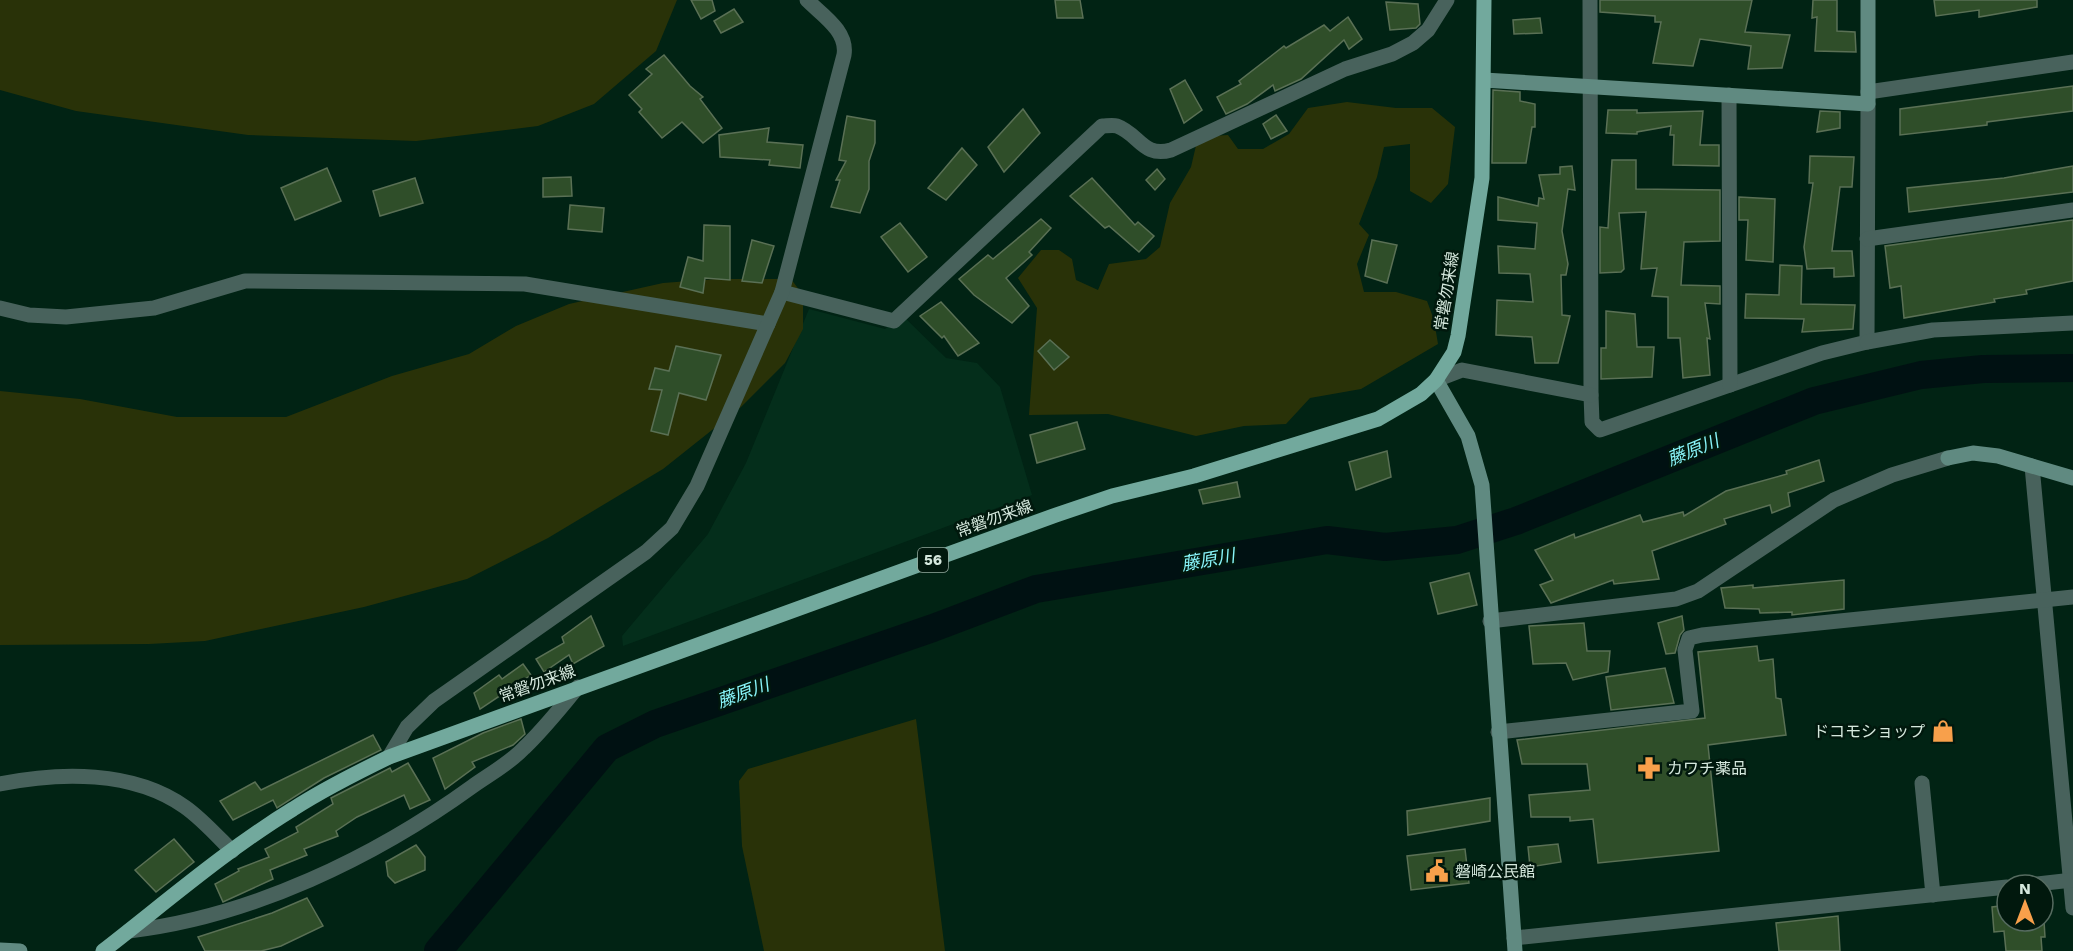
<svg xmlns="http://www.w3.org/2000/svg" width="2073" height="951" font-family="'Work Sans','Noto Sans JP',sans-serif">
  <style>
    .built { fill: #042e1b }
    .green { fill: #293208 }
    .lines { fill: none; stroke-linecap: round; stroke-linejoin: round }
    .river { stroke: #001112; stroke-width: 28 }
    .building { fill: #2f4e29; stroke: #5a7055; stroke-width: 1.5 }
    .street { stroke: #48625c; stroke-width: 15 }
    .secondary { stroke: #608a81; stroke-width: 15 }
    .primary { stroke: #72a99d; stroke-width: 15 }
    .labels { text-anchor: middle; stroke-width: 5; stroke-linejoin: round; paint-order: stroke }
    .shield { fill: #01180d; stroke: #95aa9f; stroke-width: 1.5 }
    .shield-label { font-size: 15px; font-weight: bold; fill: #d5e8dd }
    .street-label { font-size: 16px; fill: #d5e8dd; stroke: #01180d }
    .poi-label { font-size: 16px; fill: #d5e8dd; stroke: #01180d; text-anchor: start }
    .water-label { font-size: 18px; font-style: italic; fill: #88f4f9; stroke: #01180d }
  </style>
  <rect width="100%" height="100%" fill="#012314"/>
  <path class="built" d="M 809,309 L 885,329 L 902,315 L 946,358 L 977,363 L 1000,387 L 1032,495 L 623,646 L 622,636 L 708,534 L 746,463 Z"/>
  <g class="green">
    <path d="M 0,0 L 677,0 L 656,51 L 594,104 L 538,126 L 416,141 L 248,135 L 76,111 L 0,90 Z"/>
    <path d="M 1347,102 L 1396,108 L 1432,108 L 1455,127 L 1448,184 L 1431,203 L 1410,191 L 1410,144 L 1384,147 L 1377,177 L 1359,224 L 1369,235 L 1357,264 L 1364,292 L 1396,292 L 1427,301 L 1434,320 L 1438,344 L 1361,389 L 1310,398 L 1286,424 L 1244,426 L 1196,436 L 1108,414 L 1029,415 L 1037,308 L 1018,278 L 1041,250 L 1059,250 L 1072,259 L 1076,280 L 1098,290 L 1109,264 L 1146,259 L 1160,247 L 1170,203 L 1191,167 L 1198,137 L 1228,135 L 1238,149 L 1263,149 L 1289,134 L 1308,108 Z"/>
    <path d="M 716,279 L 791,279 L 803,295 L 803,329 L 785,363 L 741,407 L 663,469 L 548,538 L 467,579 L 364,607 L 205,641 L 149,644 L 0,645 L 0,391 L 80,399 L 177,417 L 286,417 L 392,376 L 469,354 L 516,326 L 569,304 L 663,283 Z"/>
    <path d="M 916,719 L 945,951 L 764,951 L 742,846 L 739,781 L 748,769 Z"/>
  </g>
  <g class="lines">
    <path class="river" d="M 438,951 L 607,748 L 655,724 L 933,628 L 1036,589 L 1327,540 L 1385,547 L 1457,540 L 1516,521 L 1814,401 L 1921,375 L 1983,369 L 2073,368"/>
  </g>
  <g class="building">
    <path d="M 691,0 L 712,0 L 715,11 L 701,19 Z"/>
    <path d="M 1055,0 L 1080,0 L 1083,18 L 1057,18 Z"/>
    <path d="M 1600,0 L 1752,0 L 1745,32 L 1790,35 L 1782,68 L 1748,69 L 1751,46 L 1700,39 L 1693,66 L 1653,63 L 1661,22 L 1655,22 L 1655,16 L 1600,12 Z"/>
    <path d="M 1813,0 L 1837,0 L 1837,31 L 1855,32 L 1856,52 L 1815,51 L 1817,17 L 1812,18 Z"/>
    <path d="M 1934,0 L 2037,0 L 2037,7 L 1979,17 L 1979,10 L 1936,16 Z"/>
    <path d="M 1386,2 L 1418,4 L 1420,24 L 1416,28 L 1390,30 Z"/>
    <path d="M 734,9 L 743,22 L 721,33 L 714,21 Z"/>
    <path d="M 1348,17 L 1362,39 L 1349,49 L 1344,40 L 1301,79 L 1275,91 L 1273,85 L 1247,104 L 1226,114 L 1217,97 L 1241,84 L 1239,81 L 1284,46 L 1286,48 L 1324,25 L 1330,31 Z"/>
    <path d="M 1540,18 L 1542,33 L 1514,34 L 1513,20 Z"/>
    <path d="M 664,55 L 690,86 L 703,97 L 700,99 L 722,128 L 703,143 L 682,122 L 662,138 L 639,112 L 642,109 L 629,95 L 652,74 L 646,69 Z"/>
    <path d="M 1185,80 L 1202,110 L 1184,123 L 1170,89 Z"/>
    <path d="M 2073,86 L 2073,111 L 1987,122 L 1987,125 L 1900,135 L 1900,109 Z"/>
    <path d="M 1493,90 L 1520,92 L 1520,101 L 1535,104 L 1535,127 L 1532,127 L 1526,163 L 1492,163 Z"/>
    <path d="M 1023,109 L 1040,133 L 1004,172 L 988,147 Z"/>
    <path d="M 1608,110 L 1637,110 L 1637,113 L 1703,111 L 1700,145 L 1719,145 L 1719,166 L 1673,165 L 1674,135 L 1670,135 L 1671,126 L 1637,132 L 1637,134 L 1606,133 Z"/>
    <path d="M 1820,111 L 1840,112 L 1840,128 L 1817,132 Z"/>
    <path d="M 1276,115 L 1287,131 L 1271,139 L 1263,124 Z"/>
    <path d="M 847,116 L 875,121 L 875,143 L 869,161 L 869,189 L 860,213 L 831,207 L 840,180 L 836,180 L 846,161 L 839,160 Z"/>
    <path d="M 769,128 L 767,142 L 803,145 L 800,168 L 769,165 L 770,160 L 720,157 L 719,135 Z"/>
    <path d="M 962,148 L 977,165 L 946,200 L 928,188 Z"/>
    <path d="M 1810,156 L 1854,157 L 1852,187 L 1840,187 L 1832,251 L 1852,251 L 1854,276 L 1834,277 L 1834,268 L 1807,269 L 1804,247 L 1813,183 L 1809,183 Z"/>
    <path d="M 1612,160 L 1636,160 L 1636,189 L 1720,190 L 1720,241 L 1684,242 L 1681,285 L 1720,286 L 1720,304 L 1705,303 L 1710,339 L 1707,338 L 1710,375 L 1683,378 L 1680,338 L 1668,338 L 1668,297 L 1652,296 L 1657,268 L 1641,269 L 1646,212 L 1619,213 L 1624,269 L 1621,272 L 1600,273 L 1600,227 L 1608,228 Z"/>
    <path d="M 1572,166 L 1575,190 L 1568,189 L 1562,231 L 1568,264 L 1566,275 L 1561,275 L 1562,315 L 1570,316 L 1558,363 L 1535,363 L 1532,337 L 1496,335 L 1497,300 L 1533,302 L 1530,274 L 1499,273 L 1498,246 L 1535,249 L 1537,223 L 1498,220 L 1498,197 L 1538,206 L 1539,198 L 1544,199 L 1539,175 L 1560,174 L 1560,167 Z"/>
    <path d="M 2073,166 L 2073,192 L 1909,212 L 1907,188 L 2004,178 Z"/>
    <path d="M 327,168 L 341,201 L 295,220 L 281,188 Z"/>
    <path d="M 1157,169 L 1165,179 L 1155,190 L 1146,180 Z"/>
    <path d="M 571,177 L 572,196 L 543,197 L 543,178 Z"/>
    <path d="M 415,178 L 423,203 L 380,216 L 373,191 Z"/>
    <path d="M 1092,178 L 1135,225 L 1138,222 L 1154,236 L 1139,252 L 1109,226 L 1105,228 L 1070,196 Z"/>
    <path d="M 1739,197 L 1775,199 L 1773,262 L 1746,260 L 1748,220 L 1739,220 Z"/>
    <path d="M 570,205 L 604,208 L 602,232 L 568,229 Z"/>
    <path d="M 1041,219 L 1051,228 L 1029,252 L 1032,255 L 1006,278 L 1029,306 L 1012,323 L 974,295 L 959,279 L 988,255 L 993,259 Z"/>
    <path d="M 2073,220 L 2073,281 L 2026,290 L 2027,294 L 1994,299 L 1995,302 L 1904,318 L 1901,286 L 1890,288 L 1885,246 Z"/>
    <path d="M 900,223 L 927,257 L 908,272 L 881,237 Z"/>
    <path d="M 704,225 L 730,226 L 730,280 L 705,278 L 703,293 L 680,287 L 688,257 L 703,261 Z"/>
    <path d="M 752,240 L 774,246 L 762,283 L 742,281 Z"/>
    <path d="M 1372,240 L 1397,245 L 1387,283 L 1365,276 Z"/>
    <path d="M 1780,265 L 1802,266 L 1801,304 L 1855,305 L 1853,329 L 1802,332 L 1804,319 L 1745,318 L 1746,294 L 1779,295 Z"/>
    <path d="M 941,302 L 979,343 L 958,356 L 944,336 L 942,338 L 920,316 Z"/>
    <path d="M 1606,311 L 1635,314 L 1637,347 L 1654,347 L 1652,377 L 1601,379 L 1601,348 L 1606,348 Z"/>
    <path d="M 1050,340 L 1069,357 L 1054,370 L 1038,351 Z"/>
    <path d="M 676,346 L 721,355 L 706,400 L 679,393 L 668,435 L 651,431 L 662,390 L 649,389 L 655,368 L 669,371 Z"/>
    <path d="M 1077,422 L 1085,449 L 1037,463 L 1030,435 Z"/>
    <path d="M 1387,451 L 1391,477 L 1356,490 L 1349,462 Z"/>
    <path d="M 1819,460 L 1824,481 L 1788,493 L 1790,506 L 1772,513 L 1770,505 L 1724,519 L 1726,524 L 1652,551 L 1659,579 L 1614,584 L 1613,580 L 1551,603 L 1540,585 L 1553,580 L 1535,550 L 1574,534 L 1575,538 L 1640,515 L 1643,522 L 1683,512 L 1684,516 L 1726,491 L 1787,474 L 1786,471 Z"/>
    <path d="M 1237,482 L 1240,497 L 1203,504 L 1199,490 Z"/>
    <path d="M 1469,573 L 1477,605 L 1438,614 L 1430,583 Z"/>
    <path d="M 1844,580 L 1844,609 L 1792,615 L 1792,612 L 1760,613 L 1759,609 L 1725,608 L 1721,588 L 1753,585 L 1753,588 Z"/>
    <path d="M 591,616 L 604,646 L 573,664 L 569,655 L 544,672 L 536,659 L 564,643 L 562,637 Z"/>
    <path d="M 1682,616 L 1684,630 L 1680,635 L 1675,653 L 1666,654 L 1658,623 Z"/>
    <path d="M 1584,623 L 1587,651 L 1610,651 L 1608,672 L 1573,680 L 1566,663 L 1533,664 L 1529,626 Z"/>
    <path d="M 1757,646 L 1759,661 L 1773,659 L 1776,698 L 1781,699 L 1786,735 L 1708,745 L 1719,851 L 1598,863 L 1593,819 L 1570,821 L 1570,817 L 1531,817 L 1529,795 L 1590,790 L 1587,764 L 1522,764 L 1517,740 L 1705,718 L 1698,652 Z"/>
    <path d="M 523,664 L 531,675 L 480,709 L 474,693 L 499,675 L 502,679 Z"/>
    <path d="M 1665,668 L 1674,703 L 1611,710 L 1606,677 Z"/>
    <path d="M 521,719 L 525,734 L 513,745 L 472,762 L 475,767 L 445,789 L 433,758 L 483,733 Z"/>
    <path d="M 373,735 L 381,750 L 324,778 L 277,808 L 273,800 L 233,820 L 220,801 L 255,782 L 261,790 Z"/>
    <path d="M 408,763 L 430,800 L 410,809 L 404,795 L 357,817 L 336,831 L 338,836 L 304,849 L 307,855 L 270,870 L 273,879 L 223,902 L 215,884 L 239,871 L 238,869 L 269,857 L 265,849 L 298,832 L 296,827 L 333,804 L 331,798 L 390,768 L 392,772 Z"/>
    <path d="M 1490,798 L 1490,821 L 1408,835 L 1407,811 Z"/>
    <path d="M 174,839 L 194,862 L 156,892 L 135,870 Z"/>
    <path d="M 1558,844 L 1561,862 L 1530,867 L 1528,847 Z"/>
    <path d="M 416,845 L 425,857 L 425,870 L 395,883 L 388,876 L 386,862 Z"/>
    <path d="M 1465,849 L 1469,883 L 1411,890 L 1407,856 Z"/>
    <path d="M 307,898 L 323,926 L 281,946 L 261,951 L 205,951 L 198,937 L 272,913 Z"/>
    <path d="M 2007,905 L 2007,921 L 2044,921 L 2045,937 L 2041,937 L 2042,951 L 2006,951 L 2004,931 L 1994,932 L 1992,907 Z"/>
    <path d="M 1838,916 L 1840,951 L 1779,951 L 1776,923 Z"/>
  </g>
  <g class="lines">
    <g class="street">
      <path d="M 1590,0 L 1591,395 L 1592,422 L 1600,430 L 1822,353 L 1867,342 L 1868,104"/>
      <path d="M 1868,92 L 2073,62"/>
      <path d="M 1729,95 L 1730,385"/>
      <path d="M 1867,239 L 2073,210"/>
      <path d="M 782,292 L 894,321 L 1102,126 C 1106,126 1113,125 1117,126 C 1139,134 1143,158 1171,150 L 1345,69 L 1392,54 L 1413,43 L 1428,30 L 1447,0"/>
      <path d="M 0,308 L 29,315 L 66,317 L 154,308 L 245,281 L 525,284 L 768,324"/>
      <path d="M 1867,342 L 1933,330 L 2073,323"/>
      <path d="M 1436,380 L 1462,370 L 1591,395"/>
      <path d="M 2032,466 L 2073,908"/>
      <path d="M 1490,621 L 1676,599 L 1698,591 L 1834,500 L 1892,475 L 1948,458"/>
      <path d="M 1498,732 L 1692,711 L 1685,650 L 1689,638 L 1702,635 L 2073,597"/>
      <path d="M 389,757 L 407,727 L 434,701 L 646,552 L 672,528 L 697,486 L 782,292 L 844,55 C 848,31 822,15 807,0"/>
      <path d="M 1922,783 L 1933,895"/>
      <path d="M 0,784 C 59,772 133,770 185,807 C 202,819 217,836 232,851"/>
      <path d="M 2028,885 L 2073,880"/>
      <path d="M 129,931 C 251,917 375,857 473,786 C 490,774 510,763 524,748 C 544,729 561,707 578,687"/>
      <path d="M 1514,938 L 2007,887"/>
    </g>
    <g class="secondary">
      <path d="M 1484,80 L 1868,104 L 1868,0"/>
      <path d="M 1436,380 L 1468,436 L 1482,485 L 1515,951"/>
      <path d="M 1948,458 L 1973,453 L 1998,456 L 2073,478"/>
      <path d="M 0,950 L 20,951"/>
    </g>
    <path class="primary" d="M 103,951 C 165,903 226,850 293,809 C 324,789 356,773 389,757 L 1056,515 L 1112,496 L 1194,476 L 1378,419 L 1421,394 L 1436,380 L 1454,352 L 1458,336 L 1482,178 L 1484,0"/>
  </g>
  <defs>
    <g id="shop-bare" transform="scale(1.8)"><path d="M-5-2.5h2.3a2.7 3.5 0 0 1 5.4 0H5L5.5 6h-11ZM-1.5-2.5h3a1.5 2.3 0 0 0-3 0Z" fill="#f8a04b" stroke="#01180d" stroke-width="2.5" paint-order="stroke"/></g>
    <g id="pharmacy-bare" transform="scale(1.8)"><path d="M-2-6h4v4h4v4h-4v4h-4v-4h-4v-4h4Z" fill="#f8a04b" stroke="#01180d" stroke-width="2.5" paint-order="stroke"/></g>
    <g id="civic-bare" transform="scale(1.8)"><path d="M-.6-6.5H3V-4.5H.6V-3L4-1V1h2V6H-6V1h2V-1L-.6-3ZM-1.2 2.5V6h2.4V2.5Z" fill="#f8a04b" stroke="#01180d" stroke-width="2.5" paint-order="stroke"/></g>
  </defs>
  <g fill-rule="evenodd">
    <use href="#shop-bare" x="1943" y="731"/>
    <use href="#pharmacy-bare" x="1649" y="768"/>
    <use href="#civic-bare" x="1437" y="871"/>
  </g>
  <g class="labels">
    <rect class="shield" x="918" y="548" width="30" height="24" rx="4.5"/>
    <g class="shield-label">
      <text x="933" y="565">56</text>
    </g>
    <g class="street-label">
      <text transform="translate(1446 291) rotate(-81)" y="6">常磐勿来線</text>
      <text transform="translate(994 518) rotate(-20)" y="6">常磐勿来線</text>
      <text transform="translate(537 683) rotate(-20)" y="6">常磐勿来線</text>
    </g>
    <g class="poi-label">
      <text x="1925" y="737" text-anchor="end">ドコモショップ</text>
      <text x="1667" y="774">カワチ薬品</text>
      <text x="1455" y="877">磐崎公民館</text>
    </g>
    <g class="water-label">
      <text transform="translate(1693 450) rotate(-22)" y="6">藤原川</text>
      <text transform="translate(1208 560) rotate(-10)" y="6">藤原川</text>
      <text transform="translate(743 693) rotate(-20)" y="6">藤原川</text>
    </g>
  </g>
  <g transform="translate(2025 903)"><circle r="28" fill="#01180d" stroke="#566b60" stroke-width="1.5"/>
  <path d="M0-4.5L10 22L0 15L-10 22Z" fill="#f8a04b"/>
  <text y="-9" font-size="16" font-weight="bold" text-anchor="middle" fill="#d5e8dd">N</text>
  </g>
</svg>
